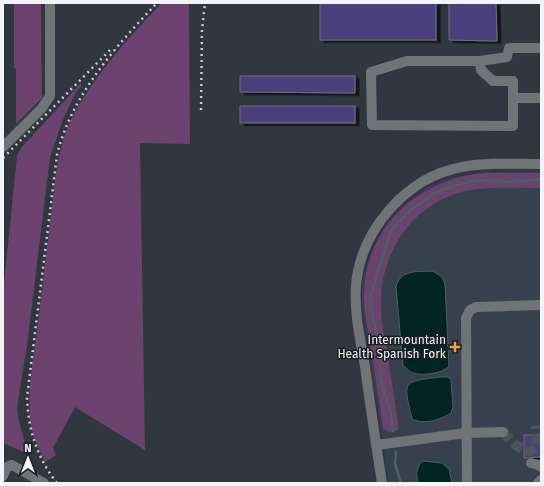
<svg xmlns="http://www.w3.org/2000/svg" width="544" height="486" font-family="'Fira Sans',sans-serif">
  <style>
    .built { fill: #37404d }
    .green { fill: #6c436e }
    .water { fill: #002421; stroke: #486362 }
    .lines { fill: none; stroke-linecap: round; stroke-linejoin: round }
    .stream { stroke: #486362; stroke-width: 2.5 }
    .building { fill: #4c3f7e; stroke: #6f6e78; filter: url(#shadow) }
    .minor-tunnel { stroke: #4e545a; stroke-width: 10; stroke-dasharray: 10 5; stroke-linecap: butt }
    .minor { stroke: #6f7476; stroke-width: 10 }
    .rail { stroke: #caced4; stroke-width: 2.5; stroke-dasharray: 2 4; stroke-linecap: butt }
    .poi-dot { fill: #f3a442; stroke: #1b1e21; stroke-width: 1.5 }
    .labels { text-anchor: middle; stroke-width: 3; stroke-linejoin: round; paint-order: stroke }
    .poi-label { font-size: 12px; fill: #f1f5fa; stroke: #1b1e21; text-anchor: end }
  </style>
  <defs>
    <filter id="shadow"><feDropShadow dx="4" dy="2.5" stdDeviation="0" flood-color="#0009"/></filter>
  </defs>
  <rect width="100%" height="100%" fill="#31373e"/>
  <path class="built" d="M 485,172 L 541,172 L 541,483 L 389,483 L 362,304 L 362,280 L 372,250 L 388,221 L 402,206 L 428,187 L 450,178 Z"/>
  <g class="green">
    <path d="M 14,3 L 41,3 L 42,98 L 16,124 L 16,69 L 14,68 Z"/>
    <path d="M 162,3 L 189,3 L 190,144 L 140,143 L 145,450 L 75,407 L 53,448 L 56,455 L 45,462 C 38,448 31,433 30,416 C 27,381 36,348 39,314 C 44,276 48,237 53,199 C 56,173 59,144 71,120 C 90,81 131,34 162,3 Z"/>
    <path d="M 80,84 L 82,85 L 76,92 L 63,120 L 50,157 L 27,346 L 17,407 L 18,418 L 28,454 L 3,443 L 3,294 L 17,156 L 21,148 Z"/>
    <path d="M 483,173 L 541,173 L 541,188 C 516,188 490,186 465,191 C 415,203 383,248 381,298 C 380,318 385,339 388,359 C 392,382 395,405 399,428 L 397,431 L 389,432 L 383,428 C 379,400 375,372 370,344 C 368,327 363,311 364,293 C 366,226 419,179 483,173 Z"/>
  </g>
  <g class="water">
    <path d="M 433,271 L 442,277 L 445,284 L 449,366 C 443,374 421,376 413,373 C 408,371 406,368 403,365 L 396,287 C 400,269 418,272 433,271 Z"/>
    <path d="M 440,377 L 448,377 L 451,380 L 453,407 L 451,413 C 440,420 424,425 412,419 C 403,380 402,382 440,377 Z"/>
    <path d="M 422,461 L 442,463 L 449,469 L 452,483 L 418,483 C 416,474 416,469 422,461 Z"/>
  </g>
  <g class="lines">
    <g class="stream">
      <path d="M 393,431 L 391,414 L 381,380 L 381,349 L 371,310 L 371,294 L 391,231 L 409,211 L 435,193 L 450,187 L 477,180 L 509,182 L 541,179"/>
      <path d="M 396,452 L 395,464 L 401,483"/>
    </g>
  </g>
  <g class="building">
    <rect x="320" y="3" width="116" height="37"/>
    <path d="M 449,3 L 496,3 L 497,41 L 449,40 Z"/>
    <path d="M 240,76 L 355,76 L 355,93 L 240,92 Z"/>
    <rect x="240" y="106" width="115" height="17"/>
    <path d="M 524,435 L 541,435 L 541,457 L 524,458 Z"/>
  </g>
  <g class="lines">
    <path class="minor-tunnel" d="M 503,432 C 512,441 518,451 531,451 L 537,446 L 536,426"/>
    <g class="minor">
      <path d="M 480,61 L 481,70 L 493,81 L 513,81 L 513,126 L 372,125 L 371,72 L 407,61 L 480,61 L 507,57 L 509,48 L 541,48"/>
      <path d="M 513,98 L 541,98"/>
      <path d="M 3,147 L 42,108 L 50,96 L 50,3"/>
      <path d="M 376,445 L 466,433 L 503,432"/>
      <path d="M 531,463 L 539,465 L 541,467"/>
      <path d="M 3,476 L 7,467 L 12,465 L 44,483"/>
      <path d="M 382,483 C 376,444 370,405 365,366 C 360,339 354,312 356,285 C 361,229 407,177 462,167 C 488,162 515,164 541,164"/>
      <path d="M 467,483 L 466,318 L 470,310 L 476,307 L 541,305"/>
      <path d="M 538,483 L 541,480"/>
    </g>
    <g class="rail">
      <path d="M 201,110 L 202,30 L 205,3"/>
      <path d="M 3,158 L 110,50"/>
      <path d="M 57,483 C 37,458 28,429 27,397 L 57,155 C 71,96 116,46 157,3"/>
    </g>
  </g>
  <path class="poi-dot" d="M453 341h4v4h4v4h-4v4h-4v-4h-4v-4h4z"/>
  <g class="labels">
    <g class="poi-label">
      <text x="446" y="344">Intermountain<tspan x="446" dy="14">Health Spanish Fork</tspan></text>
    </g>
  </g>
  <rect width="544" height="486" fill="none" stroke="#f1f5fa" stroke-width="8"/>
  <g transform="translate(28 458)" stroke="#1b1e21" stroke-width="3" paint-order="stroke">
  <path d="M0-3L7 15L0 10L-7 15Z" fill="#f1f5fa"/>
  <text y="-6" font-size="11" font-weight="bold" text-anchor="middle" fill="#f1f5fa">N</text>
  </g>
</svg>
